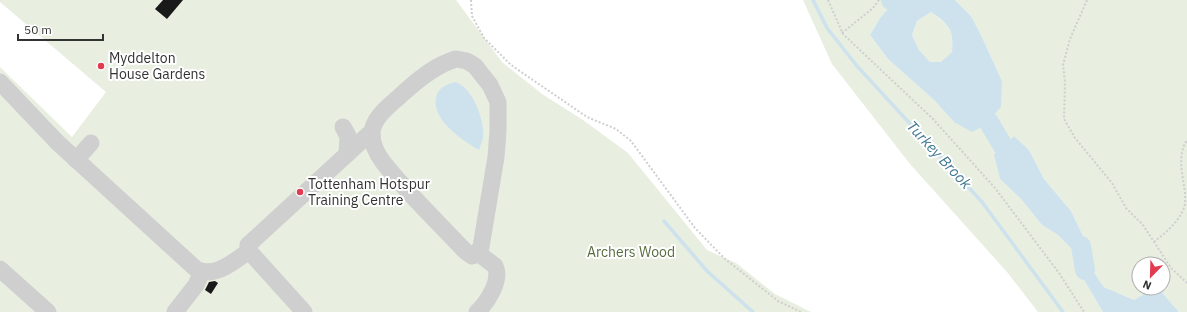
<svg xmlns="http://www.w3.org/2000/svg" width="1187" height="312" font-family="'IBM Plex Sans',sans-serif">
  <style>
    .green { fill: #e8eee0; fill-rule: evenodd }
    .water { fill: #cee2ed; fill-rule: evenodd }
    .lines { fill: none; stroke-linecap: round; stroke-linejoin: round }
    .stream { stroke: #cee2ed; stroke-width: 3.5 }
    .river { stroke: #cee2ed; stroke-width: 20 }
    .building { fill: #191919 }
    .path { stroke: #cfcfcf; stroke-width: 2; stroke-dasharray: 2 2; stroke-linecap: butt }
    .minor { stroke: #cfcfcf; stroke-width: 17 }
    .poi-dot { fill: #e23a4f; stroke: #fff; stroke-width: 1.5 }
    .labels { text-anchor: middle; stroke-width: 4; stroke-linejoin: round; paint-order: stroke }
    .poi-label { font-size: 14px; fill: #323232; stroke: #fff; text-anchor: start }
    .park-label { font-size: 14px; fill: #576d3f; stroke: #fff }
    .water-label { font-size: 15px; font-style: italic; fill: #407793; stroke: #fff }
  </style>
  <rect width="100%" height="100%" fill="#fff"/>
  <g class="green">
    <path d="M 0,0 L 456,0 L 502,62 L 542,94 L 583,120 L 628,153 L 707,250 L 736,263 L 775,294 L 811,312 L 0,312 L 0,67 L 72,137 L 106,92 L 0,2 Z"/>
    <path d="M 803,0 L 896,0 L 880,18 L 870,35 L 888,59 L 934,100 L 954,122 L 1002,81 L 981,35 L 971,16 L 955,0 L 1187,0 L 1187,312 L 1179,312 L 1158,288 L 1163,288 L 1163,264 L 1139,264 L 1139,288 L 1154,288 L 1134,300 L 1104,287 L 1090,267 L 1080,273 L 1103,312 L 1038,312 L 1007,272 L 910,164 L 832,64 ZM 1014,136 L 1029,150 L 1044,179 L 1071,211 L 1085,240 L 1076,252 L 1058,235 L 1042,225 L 1021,199 L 1000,179 L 995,153 Z"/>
    <path d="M 931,12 C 949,25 954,30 952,52 L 941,63 L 930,62 L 919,50 L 912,35 L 917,21 Z"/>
  </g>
  <g class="water">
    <path d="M 896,0 L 955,0 L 971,16 L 981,35 L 1002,81 L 1001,107 L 982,127 L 972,132 L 954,122 L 934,100 L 888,59 L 870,35 L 880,18 ZM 931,12 C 949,24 954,30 952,52 L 941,62 L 930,62 L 919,50 L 912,35 L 917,21 Z"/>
    <path d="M 455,82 C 473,87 485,121 483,138 C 482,142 480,146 479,150 C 462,140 428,118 437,94 C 440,87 448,84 455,82 Z"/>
    <path d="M 1014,136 L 1029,150 L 1044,179 L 1071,211 L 1085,240 L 1076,253 L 1058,235 L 1042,225 L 1021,199 L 1000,179 L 994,154 Z"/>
    <path d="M 1090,267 L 1104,287 L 1134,300 L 1154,288 L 1158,288 L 1179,312 L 1103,312 L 1080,273 Z"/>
  </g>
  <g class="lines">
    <g class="stream">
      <path d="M 813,0 L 827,28 L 857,66 L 982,202 L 1063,312"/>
      <path d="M 664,221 L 707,271 L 753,312"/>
    </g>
    <g class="river">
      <path d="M 891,0 L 894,2"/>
      <path d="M 988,121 L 1003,146"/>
      <path d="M 1081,246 L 1085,270"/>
    </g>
  </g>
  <g class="building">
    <path d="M 163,0 L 183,0 L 167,19 L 155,9 Z"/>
    <path d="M 215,281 L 218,283 L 211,294 L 205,290 L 209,282 Z"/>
  </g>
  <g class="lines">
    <g class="path">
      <path d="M 471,0 L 472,16 L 484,38 L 511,65 L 587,117 L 616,129 L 631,141 L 695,228 L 724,258 L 778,301 L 801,312"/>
      <path d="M 828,0 L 843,34 L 933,119 L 995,188 L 1059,273 L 1084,312"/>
      <path d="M 1087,0 L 1070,39 L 1063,65 L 1065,82 L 1064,119 L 1075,138 L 1112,183 L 1126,208 L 1143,225 L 1171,268 L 1187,283"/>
      <path d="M 842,33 L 873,8 L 879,0"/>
      <path d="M 1154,242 C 1166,232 1181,221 1185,204 C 1187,183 1174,160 1187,140"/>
    </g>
    <g class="minor">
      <path d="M 456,59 L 467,61 L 475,66 L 490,85 L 498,102 L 498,131 L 496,157 L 481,247 L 475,255 L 472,256 L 465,251 C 438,222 407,193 383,162 C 377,154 372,143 372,134 C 372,118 390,105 400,96 C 416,81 435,65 456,59 Z"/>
      <path d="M 0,82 L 57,142 L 196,269 C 215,279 234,261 249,251 L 304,312"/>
      <path d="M 343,127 L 348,136 L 347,154"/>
      <path d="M 76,160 L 91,143"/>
      <path d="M 249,251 L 248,245 L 369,134 L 372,134"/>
      <path d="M 0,269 L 48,312"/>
      <path d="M 175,312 L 196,285 L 202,272"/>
      <path d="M 477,312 C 487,303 502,280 495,266 L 478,253"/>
    </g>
  </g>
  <g class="poi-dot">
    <circle cx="101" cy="66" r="4"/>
    <circle cx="300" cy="192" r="4"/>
  </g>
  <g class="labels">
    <g class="poi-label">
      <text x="109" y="63">Myddelton<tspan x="109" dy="16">House Gardens</tspan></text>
      <text x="308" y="189">Tottenham Hotspur<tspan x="308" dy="16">Training Centre</tspan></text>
    </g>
    <g class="park-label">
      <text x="631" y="257">Archers Wood</text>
    </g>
    <g class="water-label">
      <text transform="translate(939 155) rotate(47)" y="5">Turkey Brook</text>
    </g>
  </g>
  <g transform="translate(1151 276) rotate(203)"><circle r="19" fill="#ffffff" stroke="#adadad"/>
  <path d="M0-3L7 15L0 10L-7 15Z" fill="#e23a4f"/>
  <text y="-6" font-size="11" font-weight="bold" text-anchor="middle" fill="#323232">N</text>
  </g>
  <path d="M18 34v6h85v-6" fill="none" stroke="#323232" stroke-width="2"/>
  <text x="24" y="34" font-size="12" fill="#323232" stroke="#ffffff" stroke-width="3" paint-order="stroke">50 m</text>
</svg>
